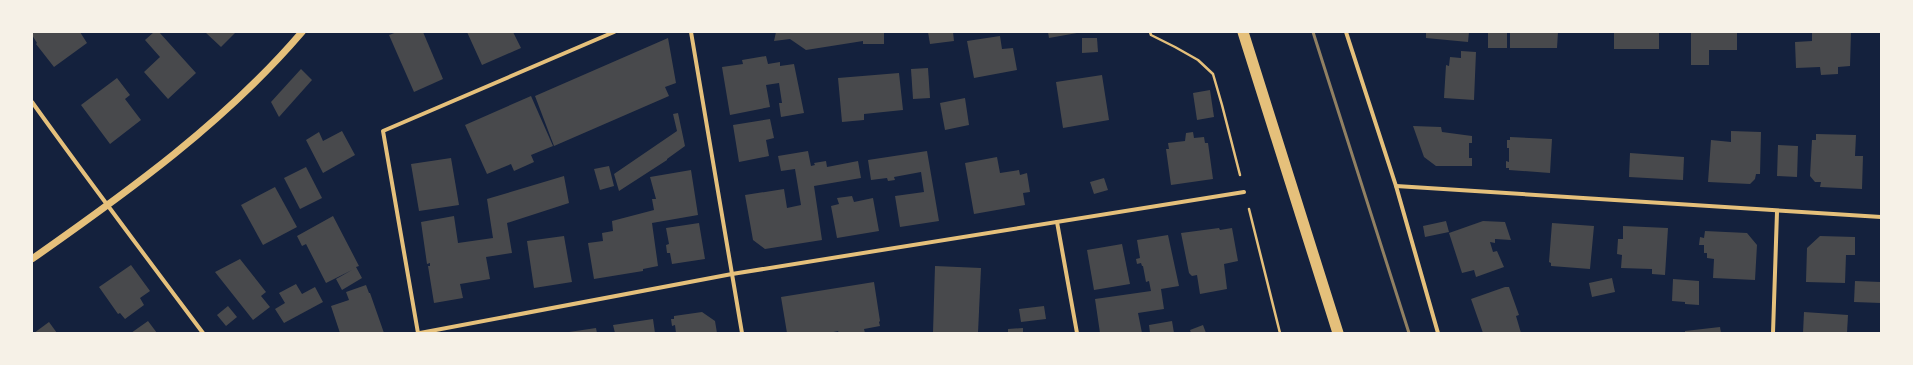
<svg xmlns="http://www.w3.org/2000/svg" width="1913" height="365" font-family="'Exo 2',sans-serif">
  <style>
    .building { fill: #48494c }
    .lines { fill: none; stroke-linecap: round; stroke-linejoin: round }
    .path { stroke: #e5c07b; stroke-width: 2.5 }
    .minor { stroke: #e5c07b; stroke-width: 4 }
    .tertiary { stroke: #e5c07b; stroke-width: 7 }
    .trunk { stroke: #e5c07b; stroke-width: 11 }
    .rail { stroke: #918062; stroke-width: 3 }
  </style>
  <rect width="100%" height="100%" fill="#14213d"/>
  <g class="building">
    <path d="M 32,32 L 80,32 L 87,43 L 54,67 L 36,44 L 37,43 L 32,35 Z"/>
    <path d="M 154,32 L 159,32 L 196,73 L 168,99 L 144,72 L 160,57 L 145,40 Z"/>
    <path d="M 205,32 L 236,32 L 221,47 Z"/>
    <path d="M 397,32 L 423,32 L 443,79 L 414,92 L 389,35 Z"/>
    <path d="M 467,32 L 513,32 L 521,48 L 482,65 Z"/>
    <path d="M 776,32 L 884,32 L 884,44 L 863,44 L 863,41 L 806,50 L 790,39 L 774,41 Z"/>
    <path d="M 928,32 L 953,32 L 954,41 L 930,44 Z"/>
    <path d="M 1048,32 L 1077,32 L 1077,33 L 1049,38 Z"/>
    <path d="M 1426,32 L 1469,32 L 1468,42 L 1426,38 Z"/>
    <rect x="1488" y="32" width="19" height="16"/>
    <path d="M 1510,32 L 1558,32 L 1557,48 L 1510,48 Z"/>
    <rect x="1614" y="32" width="45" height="17"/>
    <path d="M 1691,32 L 1737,32 L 1737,50 L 1709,50 L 1709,65 L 1691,65 Z"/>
    <path d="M 1812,32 L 1851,32 L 1850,66 L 1838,67 L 1838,74 L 1821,75 L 1820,67 L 1796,68 L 1795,42 L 1812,41 Z"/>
    <path d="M 1000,36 L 1002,49 L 1013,48 L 1017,70 L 974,78 L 967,41 Z"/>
    <path d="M 668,38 L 676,83 L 665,87 L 669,96 L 554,146 L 535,96 Z"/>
    <path d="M 1082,38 L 1097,38 L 1098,52 L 1082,53 Z"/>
    <path d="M 1461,51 L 1476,52 L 1474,100 L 1444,98 L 1446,65 L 1449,66 L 1450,57 L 1461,58 Z"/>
    <path d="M 766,56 L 768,64 L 780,62 L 780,66 L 794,64 L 804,113 L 781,117 L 779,103 L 782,103 L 779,83 L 766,85 L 770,107 L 730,115 L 722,67 L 743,64 L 742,60 Z"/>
    <path d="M 928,68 L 930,98 L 913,99 L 911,69 Z"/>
    <path d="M 301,69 L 312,80 L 279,117 L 271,102 Z"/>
    <path d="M 899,73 L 903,110 L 864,114 L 864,120 L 842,122 L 838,78 Z"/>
    <path d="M 1102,75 L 1109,120 L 1063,128 L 1056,82 Z"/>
    <path d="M 117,78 L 130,95 L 125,99 L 141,120 L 110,144 L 81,105 Z"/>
    <path d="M 1210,90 L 1214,117 L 1197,120 L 1193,93 Z"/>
    <path d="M 531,96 L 553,146 L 531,155 L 534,162 L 514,171 L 511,164 L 487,174 L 465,125 Z"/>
    <path d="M 965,98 L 969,125 L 945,130 L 940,103 Z"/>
    <path d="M 678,113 L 685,146 L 667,159 L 667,160 L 619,191 L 614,174 L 677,131 L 673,114 Z"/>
    <path d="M 770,119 L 774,138 L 766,140 L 769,156 L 739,162 L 733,125 Z"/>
    <path d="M 1413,126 L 1441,127 L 1442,132 L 1472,136 L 1472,143 L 1469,143 L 1469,158 L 1472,158 L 1472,166 L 1436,166 L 1424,157 Z"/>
    <path d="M 342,131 L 355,155 L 323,173 L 306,140 L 319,132 L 323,141 Z"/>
    <path d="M 1731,131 L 1761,132 L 1760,174 L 1756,174 L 1755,179 L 1750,184 L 1708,182 L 1711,140 L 1731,142 Z"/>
    <path d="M 1193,132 L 1194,138 L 1204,137 L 1205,143 L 1208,143 L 1213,179 L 1171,185 L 1166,149 L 1169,149 L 1168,143 L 1185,141 L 1186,133 Z"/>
    <path d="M 1816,134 L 1856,135 L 1855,156 L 1863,156 L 1862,189 L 1820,187 L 1821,182 L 1815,182 L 1810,176 L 1812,140 L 1816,140 Z"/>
    <path d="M 1510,137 L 1552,139 L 1550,173 L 1509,170 L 1509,168 L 1506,168 L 1506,161 L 1509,162 L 1509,148 L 1507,148 L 1507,140 L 1510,140 Z"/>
    <path d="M 1778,145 L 1798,146 L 1797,177 L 1777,176 Z"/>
    <path d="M 808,151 L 811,166 L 815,165 L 814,163 L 826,161 L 827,167 L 858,161 L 861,178 L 814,186 L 822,240 L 765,249 L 753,240 L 745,195 L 784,189 L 787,208 L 801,205 L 795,169 L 781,171 L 778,156 Z"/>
    <path d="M 927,151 L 939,221 L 900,227 L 895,196 L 924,192 L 921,172 L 894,177 L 895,180 L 888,181 L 887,178 L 871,180 L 868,160 Z"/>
    <path d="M 1630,153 L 1684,157 L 1683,180 L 1629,177 Z"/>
    <path d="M 997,157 L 1000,173 L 1019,170 L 1020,175 L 1027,173 L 1030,192 L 1023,193 L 1025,205 L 974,214 L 965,163 Z"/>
    <path d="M 451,158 L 459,205 L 419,211 L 411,164 Z"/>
    <path d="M 609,166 L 614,186 L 600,190 L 594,169 Z"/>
    <path d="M 306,167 L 322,198 L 300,209 L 284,178 Z"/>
    <path d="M 691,170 L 698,215 L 652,223 L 658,266 L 643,269 L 643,271 L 594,279 L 588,243 L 603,241 L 602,233 L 613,231 L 612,221 L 654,210 L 652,199 L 656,199 L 650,177 Z"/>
    <path d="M 564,176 L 569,203 L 507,223 L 512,253 L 486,257 L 490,279 L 460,284 L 463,298 L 434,303 L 428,266 L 430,266 L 430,263 L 427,264 L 421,222 L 454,216 L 458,243 L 493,238 L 487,199 Z"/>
    <path d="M 1104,178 L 1108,190 L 1094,194 L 1090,182 Z"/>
    <path d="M 275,187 L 297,227 L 263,245 L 241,205 Z"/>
    <path d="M 852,196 L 854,202 L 873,198 L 879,231 L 837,238 L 831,206 L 839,204 L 837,198 Z"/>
    <path d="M 333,216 L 359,266 L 356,267 L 362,278 L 342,290 L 336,279 L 352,270 L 326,283 L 306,244 L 302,246 L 297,236 Z"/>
    <path d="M 1446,221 L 1449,232 L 1425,237 L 1423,226 Z"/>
    <path d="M 1483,221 L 1505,222 L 1511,240 L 1495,239 L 1495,243 L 1490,242 L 1493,252 L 1497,251 L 1504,267 L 1476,277 L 1474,270 L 1462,273 L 1449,233 Z"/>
    <path d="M 699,223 L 705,259 L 672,264 L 670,253 L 667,253 L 666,245 L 669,244 L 666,228 Z"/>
    <path d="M 1552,223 L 1594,226 L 1590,269 L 1551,266 L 1551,263 L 1549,262 Z"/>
    <path d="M 1623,226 L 1668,228 L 1665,275 L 1652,274 L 1652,269 L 1621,268 L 1622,255 L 1617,254 L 1618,239 L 1623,239 Z"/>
    <path d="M 1219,228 L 1220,230 L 1232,228 L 1238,261 L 1224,264 L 1227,289 L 1200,294 L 1197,275 L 1192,276 L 1189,273 L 1181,233 Z"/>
    <path d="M 1705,231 L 1747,233 L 1757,245 L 1755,280 L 1713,278 L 1714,259 L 1707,258 L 1707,253 L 1704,253 L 1704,245 L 1699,245 L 1700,237 L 1704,238 Z"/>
    <path d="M 1168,235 L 1179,286 L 1161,289 L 1164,309 L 1138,313 L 1142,333 L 1100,333 L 1095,299 L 1151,291 L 1149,281 L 1146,282 L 1143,266 L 1142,266 L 1141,263 L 1137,264 L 1136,259 L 1140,258 L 1137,240 Z"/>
    <path d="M 564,236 L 572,282 L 534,288 L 527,241 Z"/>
    <path d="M 1820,236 L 1855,237 L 1855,255 L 1846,255 L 1845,283 L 1806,282 L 1807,248 Z"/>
    <path d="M 1122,244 L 1130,284 L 1094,290 L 1087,250 Z"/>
    <path d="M 240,259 L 266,292 L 261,296 L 270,307 L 253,320 L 215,272 Z"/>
    <path d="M 131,265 L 150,291 L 140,298 L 144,305 L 125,319 L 120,313 L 118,314 L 99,287 Z"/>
    <path d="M 935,266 L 981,268 L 978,333 L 933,333 Z"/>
    <path d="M 1612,278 L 1615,292 L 1592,297 L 1589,283 Z"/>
    <path d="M 1673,279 L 1699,281 L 1699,305 L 1685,304 L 1685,302 L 1672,301 Z"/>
    <path d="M 1855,281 L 1881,282 L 1881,303 L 1854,302 Z"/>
    <path d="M 874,282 L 880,321 L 879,322 L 880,326 L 864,329 L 865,333 L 839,333 L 838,331 L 829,333 L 787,333 L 781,297 Z"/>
    <path d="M 296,284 L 302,294 L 315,287 L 323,302 L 284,323 L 275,309 L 285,303 L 279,293 Z"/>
    <path d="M 366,285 L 369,293 L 370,293 L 384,333 L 340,333 L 331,306 L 349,300 L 346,292 Z"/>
    <path d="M 1505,287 L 1509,287 L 1519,315 L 1516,316 L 1521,333 L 1483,333 L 1471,299 Z"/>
    <path d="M 228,306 L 237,317 L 226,326 L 217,315 Z"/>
    <path d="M 1044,306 L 1046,319 L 1021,322 L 1019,309 Z"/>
    <path d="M 702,312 L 715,321 L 717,333 L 676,333 L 675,325 L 672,326 L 671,319 L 674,319 L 674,316 Z"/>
    <path d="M 1804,312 L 1848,315 L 1847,333 L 1803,333 Z"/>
    <path d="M 653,319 L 655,333 L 615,333 L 613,325 Z"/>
    <path d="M 148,321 L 157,333 L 131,333 Z"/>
    <path d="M 1172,321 L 1174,333 L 1150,333 L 1149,325 Z"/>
    <path d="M 49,322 L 57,333 L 34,333 Z"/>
    <path d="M 1203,325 L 1206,333 L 1191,333 L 1190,330 Z"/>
    <path d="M 1720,327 L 1721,333 L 1685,333 L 1685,331 Z"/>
    <path d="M 596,328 L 597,333 L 569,333 L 569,332 Z"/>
    <path d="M 1023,328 L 1023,333 L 1008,333 L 1008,329 Z"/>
  </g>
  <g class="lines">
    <g class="path">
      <path d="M 1150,32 L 1151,35 L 1175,47 L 1198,60 L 1213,74 L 1222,105 L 1240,175"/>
      <path d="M 1249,209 L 1280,333"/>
    </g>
    <g class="minor">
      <path d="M 691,32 L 742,333"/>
      <path d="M 1346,32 L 1396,186 L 1438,333"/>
      <path d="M 32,102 C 88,180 146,257 203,333"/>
      <path d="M 1396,186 L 1881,217"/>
      <path d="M 1057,222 L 1077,333"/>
      <path d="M 418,333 L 383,131 L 614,32"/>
      <path d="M 420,333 L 732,274 L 1244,192"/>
      <path d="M 1773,333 L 1777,212"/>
    </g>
    <path class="tertiary" d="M 32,259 C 129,191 225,122 302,32"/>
    <path class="trunk" d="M 1243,32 L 1338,333"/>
    <path class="rail" d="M 1313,32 L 1409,333"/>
  </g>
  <rect width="1913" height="365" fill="none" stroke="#f6f1e7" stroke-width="66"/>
</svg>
